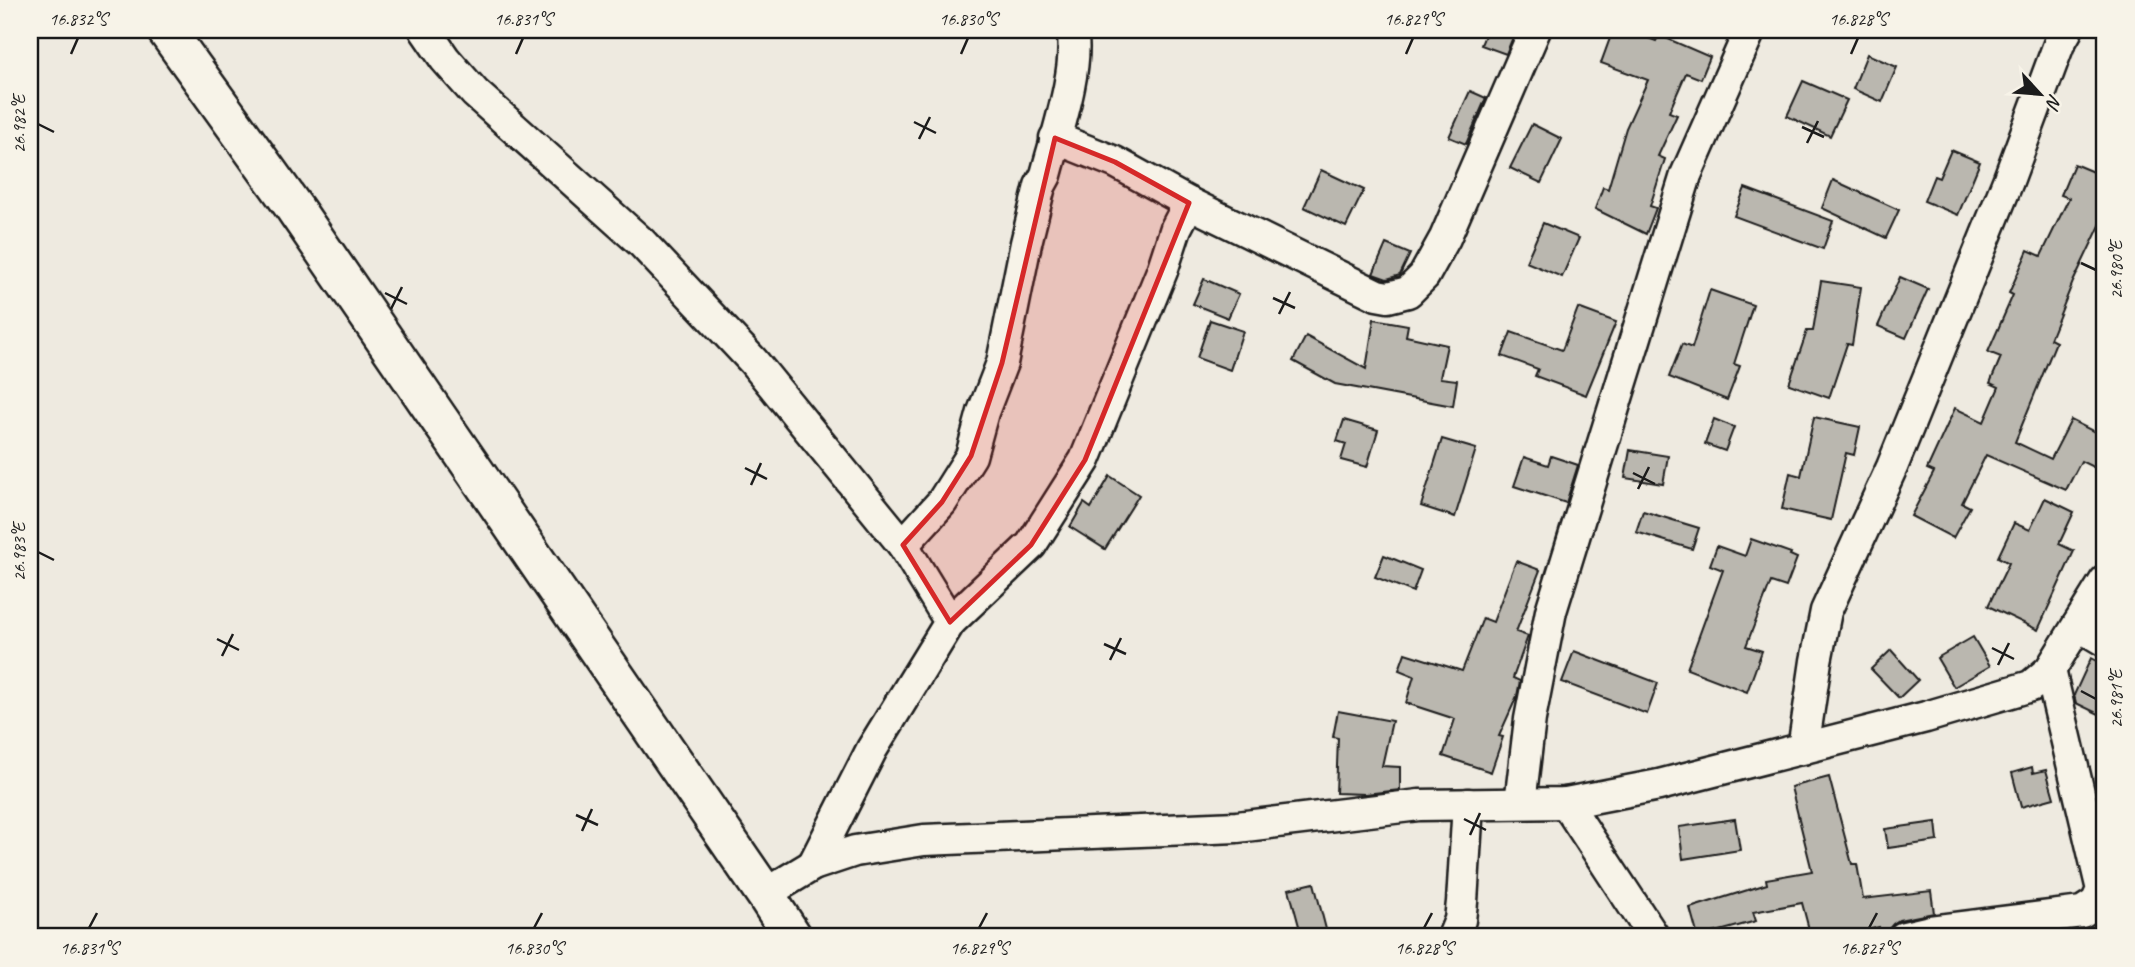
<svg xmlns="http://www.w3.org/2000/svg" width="2135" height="967" font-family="Caveat,sans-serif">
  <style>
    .building { fill: #bab7af; stroke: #1c1c1c; stroke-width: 2 }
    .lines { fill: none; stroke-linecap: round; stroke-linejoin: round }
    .minor-casing { stroke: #1c1c1c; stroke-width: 35 }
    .tertiary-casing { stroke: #1c1c1c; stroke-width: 42 }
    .minor { stroke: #f7f3e8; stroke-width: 30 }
    .tertiary { stroke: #f7f3e8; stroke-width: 37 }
    .marked { fill: #d62828; fill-opacity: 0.2; stroke: #d62828; stroke-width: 5; stroke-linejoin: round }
    .ticks { fill: none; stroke: #1c1c1c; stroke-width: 2.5 }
    .neatline { fill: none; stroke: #1c1c1c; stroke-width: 2.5 }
    .ticks-label { font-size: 18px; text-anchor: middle; fill: #1c1c1c }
  </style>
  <rect width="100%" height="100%" fill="#eeeae0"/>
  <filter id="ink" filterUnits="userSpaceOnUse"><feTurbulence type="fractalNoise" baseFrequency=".0143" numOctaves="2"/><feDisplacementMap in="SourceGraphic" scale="14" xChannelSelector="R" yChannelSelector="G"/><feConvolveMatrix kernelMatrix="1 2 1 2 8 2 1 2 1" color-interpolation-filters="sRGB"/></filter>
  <g filter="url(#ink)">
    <g class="building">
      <path d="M 1487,30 L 1516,30 L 1506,54 L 1481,45 Z"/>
      <path d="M 1613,30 L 1626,30 L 1656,41 L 1659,35 L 1710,57 L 1701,79 L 1686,73 L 1669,112 L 1677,115 L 1658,156 L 1665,159 L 1650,206 L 1656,208 L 1646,234 L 1595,209 L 1603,187 L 1608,189 L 1626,128 L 1648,80 L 1601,63 Z"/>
      <path d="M 1867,54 L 1897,67 L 1882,102 L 1853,89 Z"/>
      <path d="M 1803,81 L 1847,100 L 1830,136 L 1787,116 Z"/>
      <path d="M 1470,91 L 1486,98 L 1466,144 L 1449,137 Z"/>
      <path d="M 1532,124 L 1562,139 L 1541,183 L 1510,168 Z"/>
      <path d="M 1951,150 L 1980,162 L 1958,215 L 1924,201 L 1934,176 L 1939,178 Z"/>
      <path d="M 2074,164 L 2105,177 L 2105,215 L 2073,282 L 2050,339 L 2056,342 L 2015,442 L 2051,459 L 2071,420 L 2105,437 L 2105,473 L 2081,461 L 2066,490 L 1986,455 L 1962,503 L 1970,507 L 1953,538 L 1911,516 L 1934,472 L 1927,469 L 1955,408 L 1984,422 L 1999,387 L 1990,383 L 2001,357 L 1988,352 L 2013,295 L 2009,293 L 2028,250 L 2041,256 L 2069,198 L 2061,195 Z"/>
      <path d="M 1321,170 L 1364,190 L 1346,227 L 1304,207 Z"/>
      <path d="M 1833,180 L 1899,210 L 1886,238 L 1822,208 Z"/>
      <path d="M 1745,188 L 1833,221 L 1823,249 L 1734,216 Z"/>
      <path d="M 1543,223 L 1579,238 L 1562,277 L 1526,262 Z"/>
      <path d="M 1386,244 L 1410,254 L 1400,275 L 1387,279 L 1373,274 Z"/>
      <path d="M 1900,277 L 1928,289 L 1906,338 L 1878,326 Z"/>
      <path d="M 1204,279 L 1239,294 L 1228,318 L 1193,304 Z"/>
      <path d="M 1821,281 L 1861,287 L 1852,345 L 1847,344 L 1829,398 L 1789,384 L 1807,331 L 1813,331 Z"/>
      <path d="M 1710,290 L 1753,305 L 1734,364 L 1740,366 L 1727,400 L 1669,377 L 1682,344 L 1692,348 Z"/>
      <path d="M 1578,308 L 1616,322 L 1586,395 L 1535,376 L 1538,369 L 1502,356 L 1511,332 L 1562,350 Z"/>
      <path d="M 1374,319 L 1408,325 L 1406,336 L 1447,345 L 1440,378 L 1457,380 L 1453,406 L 1335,384 L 1293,361 L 1306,336 L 1366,369 Z"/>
      <path d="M 1210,320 L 1243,331 L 1230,370 L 1197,358 Z"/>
      <path d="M 1814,417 L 1860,427 L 1854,455 L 1846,453 L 1831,520 L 1782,509 L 1790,473 L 1801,476 Z"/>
      <path d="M 1714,419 L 1734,427 L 1725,451 L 1705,444 Z"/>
      <path d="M 1344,420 L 1378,430 L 1367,467 L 1341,460 L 1346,444 L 1337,441 Z"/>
      <path d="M 1442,439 L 1476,449 L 1455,517 L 1421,506 Z"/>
      <path d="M 1630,450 L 1668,456 L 1663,484 L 1625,478 Z"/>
      <path d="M 1551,456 L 1578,465 L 1566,503 L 1514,486 L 1524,457 L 1548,465 Z"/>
      <path d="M 1110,476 L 1139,495 L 1105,549 L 1070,527 L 1084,503 L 1091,508 Z"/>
      <path d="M 2045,498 L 2074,512 L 2059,544 L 2074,551 L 2038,630 L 1988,606 L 2009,563 L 1998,557 L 2014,523 L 2030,530 Z"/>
      <path d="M 1643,511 L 1699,528 L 1692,549 L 1636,532 Z"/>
      <path d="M 1751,539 L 1791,553 L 1790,555 L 1797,558 L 1786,587 L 1771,582 L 1746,646 L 1762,651 L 1747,692 L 1687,669 L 1723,570 L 1710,565 L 1717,546 L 1745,556 Z"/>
      <path d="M 1384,555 L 1421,570 L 1413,592 L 1375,577 Z"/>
      <path d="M 1516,561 L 1540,570 L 1516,632 L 1528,636 L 1513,678 L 1520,681 L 1517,696 L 1499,736 L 1503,737 L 1491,772 L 1443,756 L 1455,719 L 1406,703 L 1414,676 L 1399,670 L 1405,653 L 1462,671 L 1483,618 L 1493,622 Z"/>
      <path d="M 1973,637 L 1990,666 L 1954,687 L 1937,658 Z"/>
      <path d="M 1891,650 L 1918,680 L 1899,698 L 1871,669 Z"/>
      <path d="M 1574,651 L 1658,683 L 1647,714 L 1562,682 Z"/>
      <path d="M 2091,658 L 2105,665 L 2105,717 L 2076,703 L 2074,695 Z"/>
      <path d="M 1338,711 L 1392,721 L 1382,766 L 1400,767 L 1400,790 L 1365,794 L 1336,793 L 1338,738 L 1333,737 Z"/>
      <path d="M 2032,767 L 2033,773 L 2046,770 L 2054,798 L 2021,807 L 2012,773 Z"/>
      <path d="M 1829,777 L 1852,864 L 1857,864 L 1863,899 L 1931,891 L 1934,913 L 1899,920 L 1893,924 L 1888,930 L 1880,931 L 1879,927 L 1843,937 L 1811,937 L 1802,903 L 1753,912 L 1756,921 L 1698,937 L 1690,908 L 1767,884 L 1766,879 L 1812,871 L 1791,787 Z"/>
      <path d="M 1735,819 L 1740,850 L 1683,859 L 1679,827 Z"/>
      <path d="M 1936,822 L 1938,841 L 1888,848 L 1885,829 Z"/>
      <path d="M 1314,883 L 1328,937 L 1302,937 L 1289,889 Z"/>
    </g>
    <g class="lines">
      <g class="minor-casing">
        <g id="minor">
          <path d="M 425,30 L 445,59 L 475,93 L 642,243 L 753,361 L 903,545 L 950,622 L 872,749 L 813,865"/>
          <path d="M 1189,203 L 1377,295 L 1388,297 L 1408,292 L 1424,276 L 1445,238 L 1535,30"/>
          <path d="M 903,545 L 942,502 L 971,456 L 983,412 L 1002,363 L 1026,243 L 1040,186 L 1046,175 C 1056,136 1080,68 1072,30"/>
          <path d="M 950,622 L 1031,545 L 1085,460 L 1162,271 L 1176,228 L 1189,203 L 1115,162 L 1055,138"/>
          <path d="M 2078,625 L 2105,641"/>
          <path d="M 1803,749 L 1816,661 L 1826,611 L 1892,467 L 2008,181 L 2059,44 L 2067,30"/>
          <path d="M 1520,803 L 1530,719 L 1551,611 L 1686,175 L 1750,30"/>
          <path d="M 1566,803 L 1654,937"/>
          <path d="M 765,894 L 813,865 L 855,851 L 924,840 L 1237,827 L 1419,805 L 1566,803 L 1659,785 L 1926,717 L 2031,686 L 2050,670 L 2105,581"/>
          <path d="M 1453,937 L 1460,920 L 1462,902 L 1468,804"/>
          <path d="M 1904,937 L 1930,931 L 2082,912 L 2096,903 L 2102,890 L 2050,670"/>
        </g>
      </g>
      <g class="tertiary-casing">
        <path id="tertiary" d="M 166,30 L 295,209 L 765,894 L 793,937"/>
      </g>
      <use href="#minor" class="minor"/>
      <use href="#tertiary" class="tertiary"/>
    </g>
  </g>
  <path class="marked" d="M 1055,138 L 1115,162 L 1189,203 L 1085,460 L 1031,545 L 950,622 L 903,545 L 942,502 L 971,456 L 1002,363 Z"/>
  <path class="ticks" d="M 71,54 L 78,38M 516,54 L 523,38M 961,54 L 968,38M 1406,54 L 1413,38M 1851,54 L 1858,38M 914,122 L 936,133M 38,124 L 54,132M 1802,127 L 1824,137M 919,139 L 930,117M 1807,143 L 1818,121M 2081,263 L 2096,270M 385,293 L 407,304M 1273,298 L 1295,308M 391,309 L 402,287M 1279,314 L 1290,292M 745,468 L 767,479M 1633,473 L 1655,484M 751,485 L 761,463M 1638,489 L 1649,467M 38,552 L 54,560M 217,639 L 239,650M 1104,644 L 1126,654M 1992,648 L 2014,659M 222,656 L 233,634M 1110,660 L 1121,638M 1998,665 L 2009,643M 2081,691 L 2096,699M 576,815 L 598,825M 1464,819 L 1486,830M 582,831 L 592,809M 1470,835 L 1480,813M 89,928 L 97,913M 534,928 L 542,913M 979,928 L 987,913M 1424,928 L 1432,913M 1869,928 L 1877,913"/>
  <rect width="2135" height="967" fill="none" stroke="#f7f3e8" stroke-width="77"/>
  <g transform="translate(2040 94) rotate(116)" stroke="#f7f3e8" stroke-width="5" paint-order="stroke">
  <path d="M0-5L12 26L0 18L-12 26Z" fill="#1c1c1c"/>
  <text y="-10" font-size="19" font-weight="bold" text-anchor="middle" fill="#1c1c1c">N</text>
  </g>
  <rect x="38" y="38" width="2058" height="890" class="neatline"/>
  <g class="ticks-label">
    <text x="78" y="25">16.832°S</text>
    <text x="523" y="25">16.831°S</text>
    <text x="968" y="25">16.830°S</text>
    <text x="1413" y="25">16.829°S</text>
    <text x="1858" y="25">16.828°S</text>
    <text transform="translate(19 124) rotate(-90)" y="6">26.982°E</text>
    <text transform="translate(2116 270) rotate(-90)" y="6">26.980°E</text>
    <text transform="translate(19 552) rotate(-90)" y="6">26.983°E</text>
    <text transform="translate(2116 699) rotate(-90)" y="6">26.981°E</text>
    <text x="89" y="954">16.831°S</text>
    <text x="534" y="954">16.830°S</text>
    <text x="979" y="954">16.829°S</text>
    <text x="1424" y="954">16.828°S</text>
    <text x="1869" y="954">16.827°S</text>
  </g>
</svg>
